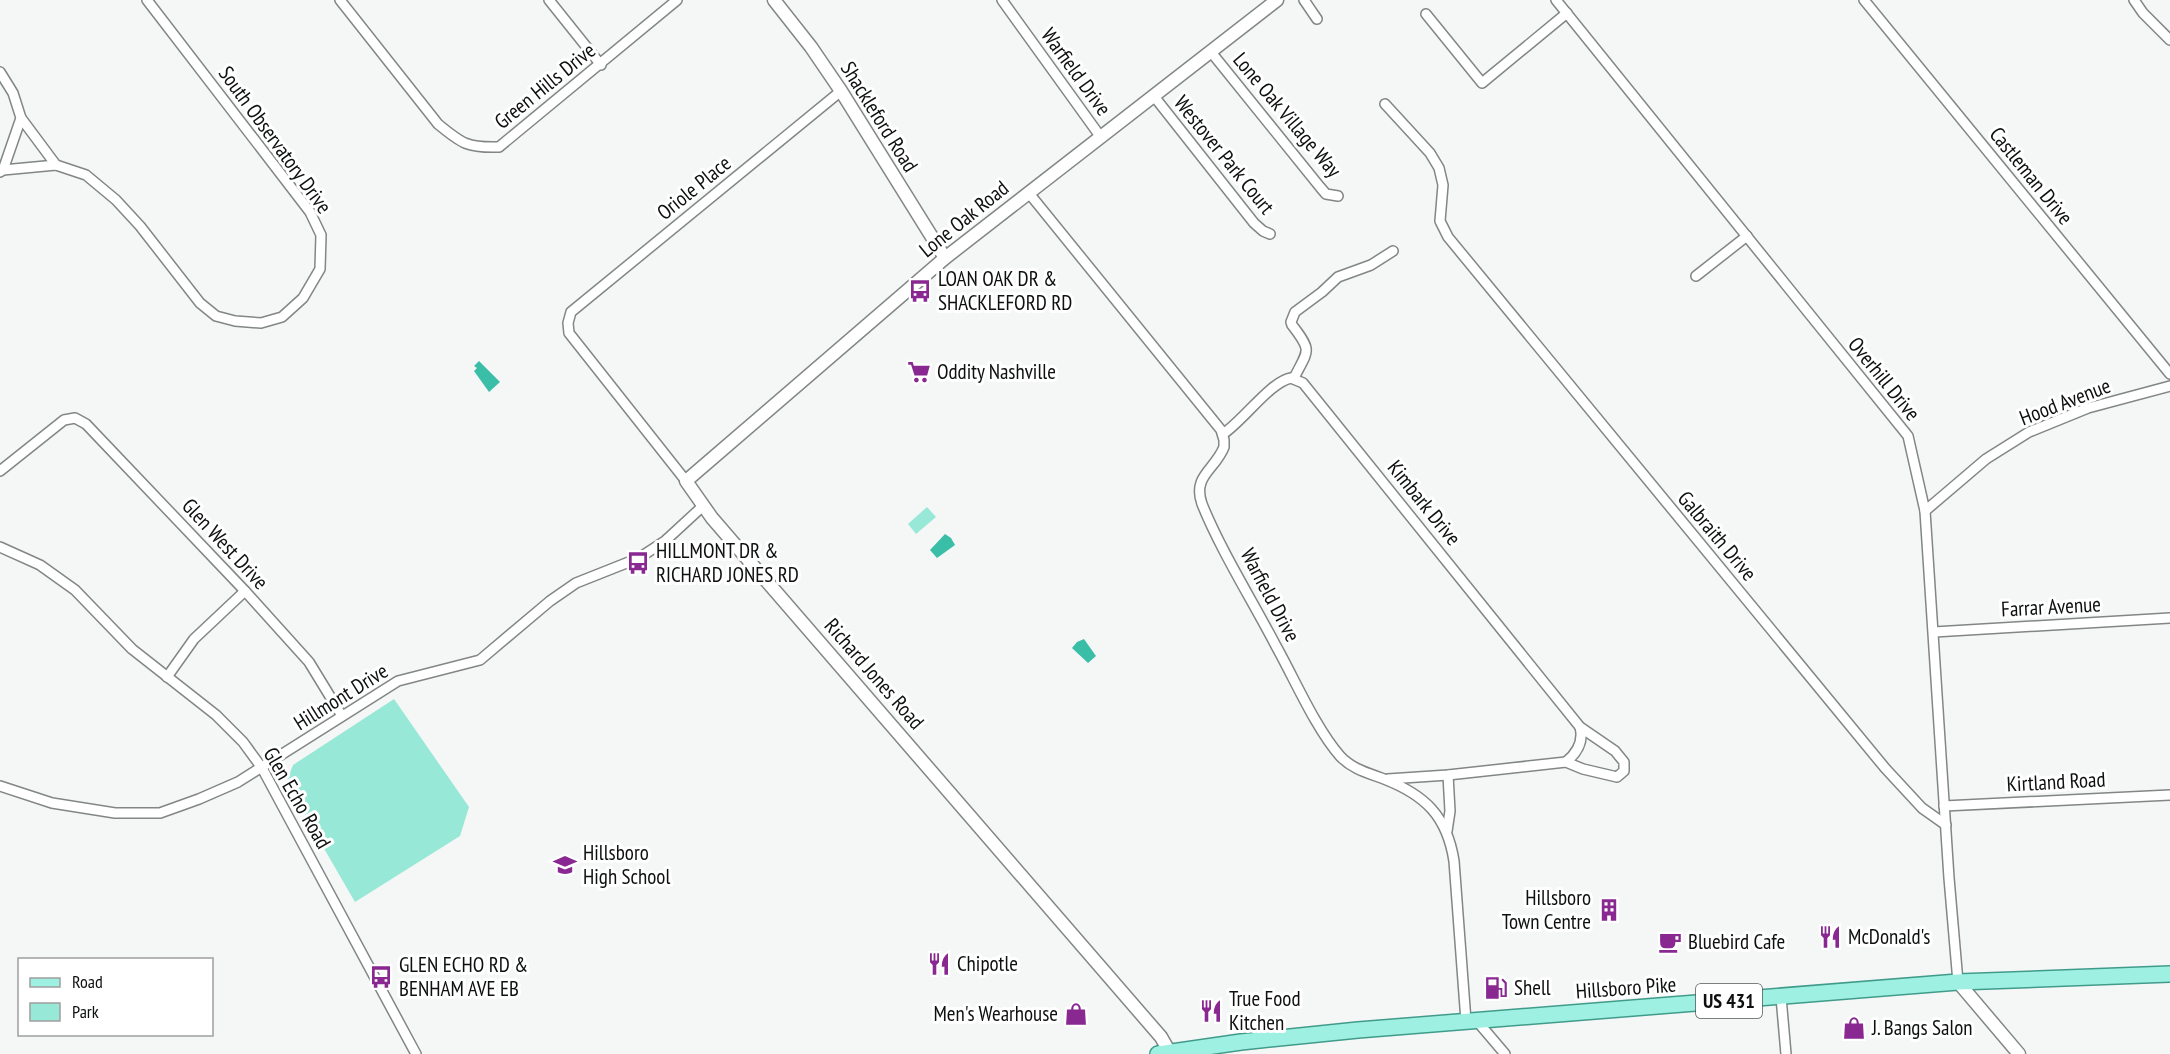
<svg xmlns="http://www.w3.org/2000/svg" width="2170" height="1054" font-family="'PT Sans Narrow',sans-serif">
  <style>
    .green { fill: #98e8d7 }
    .water { fill: #3bbea7 }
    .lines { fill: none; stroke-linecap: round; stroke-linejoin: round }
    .minor-casing { stroke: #838686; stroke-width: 12 }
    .tertiary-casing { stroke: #838686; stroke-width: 15 }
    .primary-casing { stroke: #419b8b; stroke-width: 18 }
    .minor { stroke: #fff; stroke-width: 9 }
    .tertiary { stroke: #fff; stroke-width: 12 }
    .primary { stroke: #9ef1e2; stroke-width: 15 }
    .labels { text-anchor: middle; stroke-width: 6; stroke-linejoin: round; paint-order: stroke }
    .shield { fill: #fff; stroke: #565757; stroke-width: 1.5 }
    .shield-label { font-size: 20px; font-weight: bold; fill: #0e0f0f }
    .street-label { font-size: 21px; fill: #0e0f0f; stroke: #fff }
    .poi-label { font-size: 21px; fill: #0e0f0f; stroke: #fff; text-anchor: start }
  </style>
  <rect width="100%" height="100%" fill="#f4f7f6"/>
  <g class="green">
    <path d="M 927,507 L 936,517 L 916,534 L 908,524 Z"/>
    <path d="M 394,699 L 469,807 L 460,836 L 355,902 L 286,783 L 293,765 Z"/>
  </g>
  <g class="water">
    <path d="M 479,361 L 500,382 L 489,392 L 474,371 L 477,368 L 474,366 Z"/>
    <path d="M 945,534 L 951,538 L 955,545 L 937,558 L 930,550 Z"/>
    <path d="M 1084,639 L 1096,656 L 1088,663 L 1072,648 L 1077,642 Z"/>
  </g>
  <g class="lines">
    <g class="minor-casing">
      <g id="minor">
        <path d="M 340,0 L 438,124 C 462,144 468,148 499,147 L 677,0"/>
        <path d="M 549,0 L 601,65"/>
        <path d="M 1002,0 L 1100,136"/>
        <path d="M 1304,0 L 1317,19"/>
        <path d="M 1556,0 L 1908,436 L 1925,511 L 1949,878 L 1958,982"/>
        <path d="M 1864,0 L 2170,374"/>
        <path d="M 2134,0 L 2143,13 L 2170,40"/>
        <path d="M 1426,14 L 1482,83 L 1567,13"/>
        <path d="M 1211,52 L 1320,187 L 1326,194 L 1338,196"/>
        <path d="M 0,72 L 13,93 L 21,118 L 3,170"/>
        <path d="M 1153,95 L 1254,223 L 1263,231 L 1270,234"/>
        <path d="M 1385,104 L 1430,153 L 1439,168 L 1443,185 L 1440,221 L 1448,237 L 1885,768 L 1922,808 L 1946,825"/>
        <path d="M 21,118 L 56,165"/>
        <path d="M 0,172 L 3,170 L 56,165 L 86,175 L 116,200 L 140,226 L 200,303 L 216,316 L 235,321 L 261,323 L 282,317 L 303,298 L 320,269 L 321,235 L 310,212 L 147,0"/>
        <path d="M 1028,192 L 1221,430 L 1224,440 L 1224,447 C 1215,470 1192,476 1202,504 C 1221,551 1252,600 1276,646 C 1294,678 1316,729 1340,756 C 1352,769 1368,773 1384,779 C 1425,795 1447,816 1454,861 L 1466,1021"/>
        <path d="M 1696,276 L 1747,236"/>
        <path d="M 1294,378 C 1308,350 1313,352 1292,325 L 1291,322 L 1295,312 L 1322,292 L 1338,277 L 1371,265 L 1393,251"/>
        <path d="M 1223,434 C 1244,420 1270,382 1291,378 L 1303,383 L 1580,727 L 1615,751 L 1624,762 L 1624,771 L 1617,777 L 1583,769 L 1566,762 L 1448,775 L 1388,779"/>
        <path d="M 0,471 L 64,420 L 75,418 L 86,424 L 245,591 L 309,662 L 342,716"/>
        <path d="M 686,481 L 569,333 L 568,323 L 571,312 L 841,91"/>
        <path d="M 1925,511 L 1986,459 L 2029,432 L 2088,408 L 2170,386"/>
        <path d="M 0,547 L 40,565 L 75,590 L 132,649 L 216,715 L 243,742 L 262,768 L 416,1054"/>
        <path d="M 1934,632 L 2170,618"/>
        <path d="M 167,677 L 194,639 L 245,591"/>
        <path d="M 1566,762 C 1577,753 1584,742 1580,727"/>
        <path d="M 0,786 L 52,803 L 115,813 L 160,813 L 199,799 L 238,782 L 398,681 L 480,660 L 550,601 L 576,583 L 639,558 L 665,541 L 703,506"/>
        <path d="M 1944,806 L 2170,795"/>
        <path d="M 1447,831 L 1450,811 L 1448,775"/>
        <path d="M 1781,997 L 1786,1054"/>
        <path d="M 1477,1021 L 1505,1054"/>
      </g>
    </g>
    <g class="tertiary-casing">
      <g id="tertiary">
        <path d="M 774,0 L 811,47 L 841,91 L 945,258"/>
        <path d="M 1958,982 L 2019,1054"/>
        <path d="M 1169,1051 L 1161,1037 L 712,518 L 686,481 L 945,258 L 1277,0"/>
      </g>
    </g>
    <g class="primary-casing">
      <path id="primary" d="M 1158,1054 L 1241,1042 L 1358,1030 L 1958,982 L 2170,974"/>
    </g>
    <use href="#minor" class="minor"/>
    <use href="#tertiary" class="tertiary"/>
    <use href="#primary" class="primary"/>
  </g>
  <defs>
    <g id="bus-bare" transform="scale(1.8)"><path d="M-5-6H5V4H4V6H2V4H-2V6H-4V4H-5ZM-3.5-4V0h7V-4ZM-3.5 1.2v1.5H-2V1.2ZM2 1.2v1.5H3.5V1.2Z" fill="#892891" stroke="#fff" stroke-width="2.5" paint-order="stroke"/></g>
    <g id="supermarket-bare" transform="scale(1.8)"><path d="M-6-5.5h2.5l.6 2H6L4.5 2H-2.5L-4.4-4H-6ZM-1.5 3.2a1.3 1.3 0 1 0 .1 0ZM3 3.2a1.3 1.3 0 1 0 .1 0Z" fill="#892891" stroke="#fff" stroke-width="2.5" paint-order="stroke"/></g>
    <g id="school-bare" transform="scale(1.8)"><path d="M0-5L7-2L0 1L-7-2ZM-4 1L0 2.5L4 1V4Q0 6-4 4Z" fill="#892891" stroke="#fff" stroke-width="2.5" paint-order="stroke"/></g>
    <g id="building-bare" transform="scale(1.8)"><path d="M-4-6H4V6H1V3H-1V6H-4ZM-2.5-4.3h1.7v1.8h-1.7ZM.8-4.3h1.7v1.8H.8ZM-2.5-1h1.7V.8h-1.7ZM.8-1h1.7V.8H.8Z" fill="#892891" stroke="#fff" stroke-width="2.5" paint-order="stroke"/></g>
    <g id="restaurant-bare" transform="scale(1.8)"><path d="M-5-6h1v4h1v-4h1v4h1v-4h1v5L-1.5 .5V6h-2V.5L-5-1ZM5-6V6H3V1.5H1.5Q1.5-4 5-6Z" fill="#892891" stroke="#fff" stroke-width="2.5" paint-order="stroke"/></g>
    <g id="cafe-bare" transform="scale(1.8)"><path d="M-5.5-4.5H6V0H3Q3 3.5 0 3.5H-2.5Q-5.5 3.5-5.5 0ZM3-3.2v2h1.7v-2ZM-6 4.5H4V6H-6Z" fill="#892891" stroke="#fff" stroke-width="2.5" paint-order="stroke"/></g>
    <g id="fuel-bare" transform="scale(1.8)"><path d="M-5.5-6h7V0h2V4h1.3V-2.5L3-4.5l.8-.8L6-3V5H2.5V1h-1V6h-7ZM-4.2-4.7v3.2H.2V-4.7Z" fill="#892891" stroke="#fff" stroke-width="2.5" paint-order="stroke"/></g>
    <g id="shop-bare" transform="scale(1.8)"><path d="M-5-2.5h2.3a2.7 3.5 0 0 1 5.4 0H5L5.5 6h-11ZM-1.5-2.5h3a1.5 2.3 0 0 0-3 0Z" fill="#892891" stroke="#fff" stroke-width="2.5" paint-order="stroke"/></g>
  </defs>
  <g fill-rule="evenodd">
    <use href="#bus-bare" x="920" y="291"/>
    <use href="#supermarket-bare" x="919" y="372"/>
    <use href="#bus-bare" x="638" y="563"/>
    <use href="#school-bare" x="565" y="865"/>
    <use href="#building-bare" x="1609" y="910"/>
    <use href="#restaurant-bare" x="1830" y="937"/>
    <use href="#cafe-bare" x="1670" y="942"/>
    <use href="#restaurant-bare" x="939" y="964"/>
    <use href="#bus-bare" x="381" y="977"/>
    <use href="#fuel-bare" x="1496" y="988"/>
    <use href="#restaurant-bare" x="1211" y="1011"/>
    <use href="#shop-bare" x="1076" y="1014"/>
    <use href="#shop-bare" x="1854" y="1028"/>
  </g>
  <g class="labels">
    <rect class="shield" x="1696" y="984" width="66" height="34" rx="4.5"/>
    <g class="shield-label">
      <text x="1729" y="1008">US 431</text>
    </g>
    <g class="street-label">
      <text transform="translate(1076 72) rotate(54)" y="7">Warfield Drive</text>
      <text transform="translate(545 86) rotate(-39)" y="7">Green Hills Drive</text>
      <text transform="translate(1287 115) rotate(50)" y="7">Lone Oak Village Way</text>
      <text transform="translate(879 117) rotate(58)" y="7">Shackleford Road</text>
      <text transform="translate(275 140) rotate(54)" y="7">South Observatory Drive</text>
      <text transform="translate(1224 155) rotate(51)" y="7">Westover Park Court</text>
      <text transform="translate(2031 176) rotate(51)" y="7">Castleman Drive</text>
      <text transform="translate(694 188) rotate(-39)" y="7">Oriole Place</text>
      <text transform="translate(964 219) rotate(-39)" y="7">Lone Oak Road</text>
      <text transform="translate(1884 379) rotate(51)" y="7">Overhill Drive</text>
      <text transform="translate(2065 402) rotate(-21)" y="7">Hood Avenue</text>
      <text transform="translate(1424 503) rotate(51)" y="7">Kimbark Drive</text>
      <text transform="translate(1717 536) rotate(50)" y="7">Galbraith Drive</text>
      <text transform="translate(225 544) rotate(47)" y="7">Glen West Drive</text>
      <text transform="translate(1270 595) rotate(62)" y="7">Warfield Drive</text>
      <text transform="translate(2051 607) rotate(-3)" y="7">Farrar Avenue</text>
      <text transform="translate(874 674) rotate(49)" y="7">Richard Jones Road</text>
      <text transform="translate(341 697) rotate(-32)" y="7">Hillmont Drive</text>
      <text transform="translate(2056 782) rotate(-3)" y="7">Kirtland Road</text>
      <text transform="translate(297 798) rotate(60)" y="7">Glen Echo Road</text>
      <text transform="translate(1626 988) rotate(-4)" y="7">Hillsboro Pike</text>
    </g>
    <g class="poi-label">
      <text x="938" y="286">LOAN OAK DR &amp;<tspan x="938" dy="24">SHACKLEFORD RD</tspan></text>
      <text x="937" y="379">Oddity Nashville</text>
      <text x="656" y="558">HILLMONT DR &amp;<tspan x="656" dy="24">RICHARD JONES RD</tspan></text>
      <text x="583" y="860">Hillsboro<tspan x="583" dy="24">High School</tspan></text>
      <text x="1591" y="905" text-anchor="end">Hillsboro<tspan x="1591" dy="24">Town Centre</tspan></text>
      <text x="1848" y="944">McDonald's</text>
      <text x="1688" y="949">Bluebird Cafe</text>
      <text x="957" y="971">Chipotle</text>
      <text x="399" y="972">GLEN ECHO RD &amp;<tspan x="399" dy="24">BENHAM AVE EB</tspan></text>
      <text x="1514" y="995">Shell</text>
      <text x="1229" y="1006">True Food<tspan x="1229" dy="24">Kitchen</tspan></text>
      <text x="1058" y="1021" text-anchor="end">Men's Wearhouse</text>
      <text x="1872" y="1035">J. Bangs Salon</text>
    </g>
  </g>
  <rect x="18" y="958" width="195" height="78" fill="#ffffff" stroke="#9f9f9f" stroke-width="1.5"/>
  <rect x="30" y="978" width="30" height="9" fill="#9ef1e2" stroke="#9f9f9f" stroke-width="1.5"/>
  <text x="72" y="988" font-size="18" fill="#0e0f0f">Road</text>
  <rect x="30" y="1003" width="30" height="18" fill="#98e8d7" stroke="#9f9f9f" stroke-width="1.5"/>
  <text x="72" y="1018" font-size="18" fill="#0e0f0f">Park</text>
</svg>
